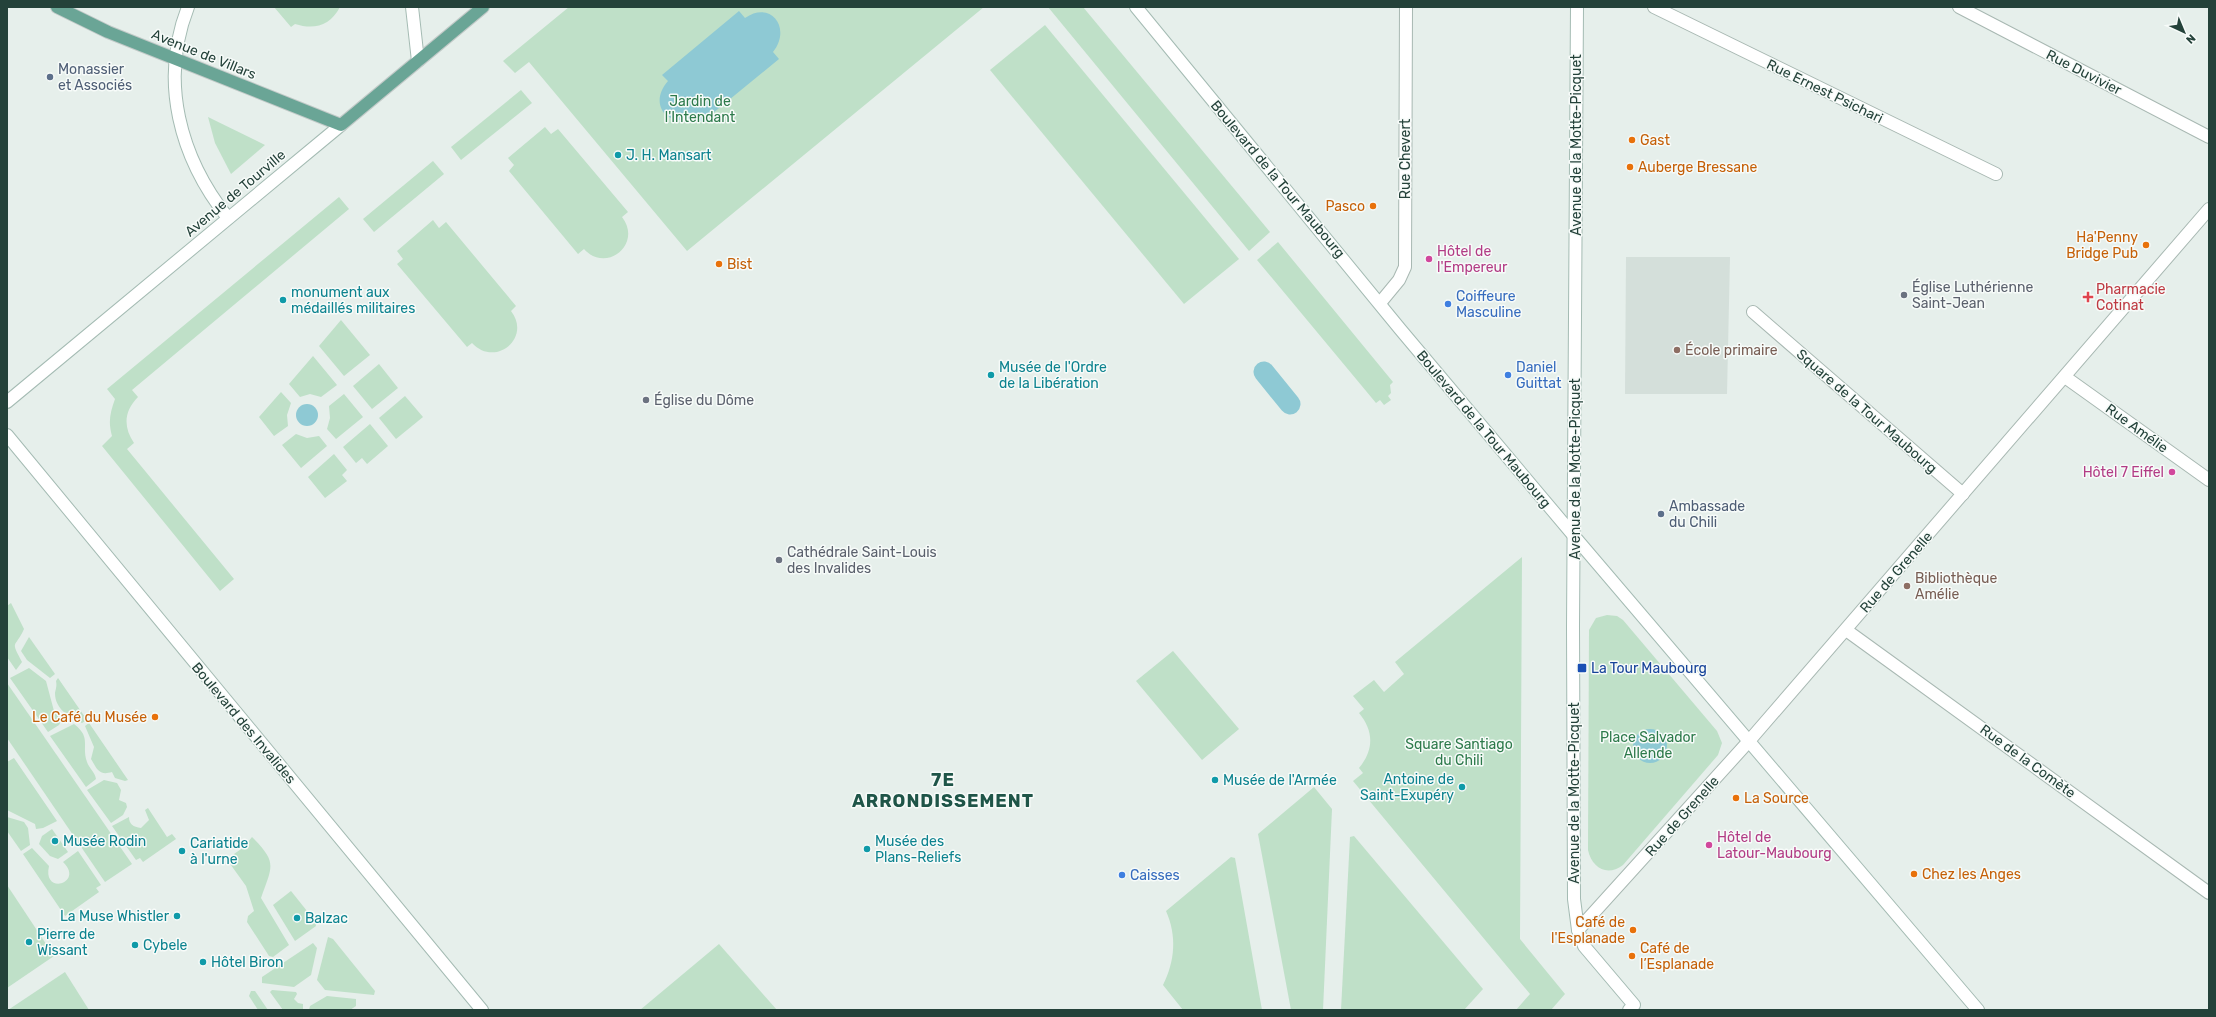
<svg xmlns="http://www.w3.org/2000/svg" width="2216" height="1017" font-family="Rubik,sans-serif">
  <style>
    .built { fill: #d4dfda }
    .green { fill: #bfe0c8 }
    .water { fill: #8ec9d4 }
    .lines { fill: none; stroke-linecap: round; stroke-linejoin: round }
    .canal { stroke: #8ec9d4; stroke-width: 21 }
    .street-casing { stroke: #a8b8b2; stroke-width: 14 }
    .secondary-casing { stroke: #a4bbb3; stroke-width: 14 }
    .primary-casing { stroke: #c2cac8; stroke-width: 14 }
    .street { stroke: #fff; stroke-width: 12 }
    .secondary { stroke: #fff; stroke-width: 12 }
    .primary { stroke: #6aa596; stroke-width: 12 }
    .service-dot { fill: #5c6f8a; stroke: #f7fbf9; stroke-width: 1.5 }
    .food-dot { fill: #e8710a; stroke: #f7fbf9; stroke-width: 1.5 }
    .culture-dot { fill: #0f9aa8; stroke: #f7fbf9; stroke-width: 1.5 }
    .hotel-dot { fill: #d1479c; stroke: #f7fbf9; stroke-width: 1.5 }
    .worship-dot { fill: #6b7280; stroke: #f7fbf9; stroke-width: 1.5 }
    .health-dot { fill: #e0444e; stroke: #f7fbf9; stroke-width: 1.5 }
    .shop-dot { fill: #3f7fe0; stroke: #f7fbf9; stroke-width: 1.5 }
    .education-dot { fill: #8d6e63; stroke: #f7fbf9; stroke-width: 1.5 }
    .transit-dot { fill: #1a4fb4; stroke: #f7fbf9; stroke-width: 1.5 }
    .labels { text-anchor: middle; stroke-width: 3; stroke-linejoin: round; paint-order: stroke }
    .street-label { font-size: 14px; fill: #24423a; stroke: #f7fbf9 }
    .service-label { font-size: 14px; fill: #4e5e75; stroke: #f7fbf9; text-anchor: start }
    .park-label { font-size: 14px; fill: #2d7a4b; stroke: #f7fbf9 }
    .food-label { font-size: 14px; fill: #c56008; stroke: #f7fbf9; text-anchor: start }
    .culture-label { font-size: 14px; fill: #0d838f; stroke: #f7fbf9; text-anchor: start }
    .hotel-label { font-size: 14px; fill: #b23c85; stroke: #f7fbf9; text-anchor: start }
    .worship-label { font-size: 14px; fill: #5b616d; stroke: #f7fbf9; text-anchor: start }
    .health-label { font-size: 14px; fill: #be3a42; stroke: #f7fbf9; text-anchor: start }
    .shop-label { font-size: 14px; fill: #366cbe; stroke: #f7fbf9; text-anchor: start }
    .education-label { font-size: 14px; fill: #785e54; stroke: #f7fbf9; text-anchor: start }
    .transit-label { font-size: 14px; fill: #164399; stroke: #f7fbf9; text-anchor: start }
    .district-label { font-size: 18px; font-weight: bold; letter-spacing: 1px; fill: #1f5548; stroke: #f7fbf9 }
  </style>
  <rect width="100%" height="100%" fill="#e6efeb"/>
  <path class="built" d="M 1626,257 L 1730,257 L 1727,394 L 1625,394 Z"/>
  <g class="green">
    <path d="M 274,7 L 340,7 C 330,26 314,30 295,24 L 291,27 Z"/>
    <path d="M 569,7 L 984,7 L 687,251 L 529,62 L 515,73 L 503,61 Z"/>
    <path d="M 1048,7 L 1083,7 L 1270,232 L 1249,251 Z"/>
    <path d="M 1045,25 L 1239,259 L 1184,304 L 990,70 Z"/>
    <path d="M 521,90 L 532,103 L 461,160 L 451,147 Z"/>
    <path d="M 208,117 L 265,145 L 231,174 L 215,143 Z"/>
    <path d="M 545,127 L 551,134 L 558,129 L 628,212 L 622,217 C 643,244 606,274 584,249 L 578,254 L 509,171 L 514,165 L 508,158 Z"/>
    <path d="M 433,161 L 444,174 L 374,232 L 363,219 Z"/>
    <path d="M 339,197 L 349,209 L 132,390 L 138,397 C 124,411 123,427 134,443 L 127,449 L 234,579 L 220,591 L 102,446 L 112,436 C 108,422 110,413 115,399 L 107,389 Z"/>
    <path d="M 433,220 L 439,228 L 446,222 L 516,306 L 511,311 C 532,338 495,368 472,343 L 467,347 L 397,264 L 403,259 L 397,251 Z"/>
    <path d="M 1278,242 L 1393,382 L 1390,385 L 1391,393 L 1388,396 L 1391,400 L 1384,405 L 1380,400 L 1376,403 L 1257,260 Z"/>
    <path d="M 341,320 L 370,355 L 344,376 L 319,346 Z"/>
    <path d="M 313,356 L 337,385 L 321,397 L 310,394 L 300,397 L 289,384 Z"/>
    <path d="M 379,364 L 398,388 L 372,409 L 353,386 Z"/>
    <path d="M 281,392 L 291,403 L 287,415 L 288,426 L 274,436 L 259,417 Z"/>
    <path d="M 344,394 L 363,417 L 336,439 L 327,429 L 330,418 L 329,406 Z"/>
    <path d="M 405,396 L 423,417 L 396,439 L 379,418 Z"/>
    <path d="M 370,424 L 388,446 L 367,464 L 362,458 L 356,463 L 343,447 Z"/>
    <path d="M 296,434 L 307,438 L 319,436 L 327,446 L 301,468 L 282,445 Z"/>
    <path d="M 334,454 L 347,470 L 342,475 L 347,481 L 325,498 L 308,477 Z"/>
    <path d="M 1522,557 L 1520,939 L 1565,994 L 1551,1010 L 1516,1010 L 1530,994 L 1353,781 L 1363,773 L 1359,768 C 1374,750 1374,731 1359,713 L 1364,709 L 1353,696 L 1374,680 L 1384,692 L 1404,674 L 1395,662 Z"/>
    <path d="M 11,603 L 24,629 C 15,649 10,639 22,662 L 16,670 L 7,657 L 7,606 Z"/>
    <path d="M 1607,615 L 1617,616 L 1623,620 L 1717,731 L 1722,743 L 1718,755 L 1623,865 C 1607,877 1592,868 1588,850 L 1589,630 L 1596,618 Z"/>
    <path d="M 29,637 L 55,674 L 50,678 L 27,660 L 21,651 Z"/>
    <path d="M 1173,651 L 1239,729 L 1202,760 L 1136,681 Z"/>
    <path d="M 29,668 L 46,681 L 54,711 L 61,721 L 59,725 L 48,732 L 10,678 Z"/>
    <path d="M 58,678 L 87,720 L 82,723 C 69,717 55,709 55,693 C 56,688 57,686 56,681 Z"/>
    <path d="M 7,683 L 132,864 L 105,882 L 7,738 Z"/>
    <path d="M 89,723 L 128,780 L 125,781 L 115,778 L 112,772 C 99,776 97,769 91,759 L 94,747 L 85,726 Z"/>
    <path d="M 74,724 C 92,738 81,745 87,762 C 89,768 95,772 96,779 L 86,787 L 50,736 Z"/>
    <path d="M 14,758 L 57,821 L 43,828 L 36,829 L 35,824 L 7,810 L 7,762 Z"/>
    <path d="M 104,780 L 117,783 L 121,790 L 119,800 L 126,803 L 127,807 L 123,815 L 111,823 L 87,790 Z"/>
    <path d="M 1314,787 L 1332,809 L 1323,1010 L 1291,1010 L 1258,834 Z"/>
    <path d="M 148,808 L 167,837 L 172,834 L 176,839 L 143,862 L 140,858 L 136,860 L 112,826 L 129,817 C 129,824 133,827 141,828 L 149,820 L 145,810 Z"/>
    <path d="M 7,817 L 24,822 L 28,828 L 30,845 L 21,851 L 7,831 Z"/>
    <path d="M 52,829 L 68,852 L 58,859 L 50,856 L 39,844 L 42,836 Z"/>
    <path d="M 1354,836 L 1483,989 L 1464,1010 L 1341,1010 L 1350,837 Z"/>
    <path d="M 252,837 C 278,863 272,866 261,898 L 289,945 L 273,957 L 269,956 L 247,922 L 248,916 L 254,911 L 246,886 L 228,861 L 234,854 L 244,847 Z"/>
    <path d="M 32,848 L 49,866 C 42,896 85,883 63,862 L 78,851 L 101,885 L 96,888 L 99,892 L 65,916 L 23,854 Z"/>
    <path d="M 1231,857 L 1235,858 L 1262,1010 L 1183,1010 L 1163,985 C 1175,961 1177,936 1166,911 Z"/>
    <path d="M 7,885 L 54,956 L 7,988 Z"/>
    <path d="M 291,891 L 315,921 L 316,926 L 295,941 L 273,905 Z"/>
    <path d="M 328,937 L 333,939 L 375,991 L 374,995 L 325,990 L 317,980 Z"/>
    <path d="M 313,943 L 317,948 L 311,975 L 294,987 L 262,983 L 262,977 Z"/>
    <path d="M 719,944 L 777,1010 L 640,1010 Z"/>
    <path d="M 65,972 L 89,1010 L 8,1010 Z"/>
    <path d="M 272,990 L 296,992 L 297,994 L 294,999 L 298,1003 L 303,1004 L 303,1010 L 283,1010 L 270,992 Z"/>
    <path d="M 251,991 L 255,991 L 268,1010 L 258,1010 L 249,996 Z"/>
    <path d="M 327,996 L 356,999 L 356,1006 L 350,1010 L 309,1010 L 310,1006 Z"/>
  </g>
  <g class="water">
    <path d="M 739,11 L 745,18 C 771,0 792,28 773,52 L 779,59 L 702,122 L 696,116 C 669,130 647,105 668,81 L 662,75 Z"/>
    <circle cx="307" cy="415" r="11"/>
    <circle cx="1650" cy="746" r="17"/>
  </g>
  <g class="lines">
    <path class="canal" d="M 1264,372 L 1290,404"/>
    <g class="street-casing">
      <g id="street">
        <path d="M 1654,7 L 1996,174"/>
        <path d="M 1959,7 L 2209,137"/>
        <path d="M 1380,303 L 1399,280 L 1405,267 L 1406,7"/>
        <path d="M 1753,312 L 1963,494"/>
        <path d="M 2065,377 L 2209,480"/>
        <path d="M 1846,630 L 2209,893"/>
        <path d="M 1578,930 L 1749,741 L 2209,209"/>
      </g>
    </g>
    <g class="secondary-casing">
      <g id="secondary">
        <path d="M 188,7 C 159,81 180,158 228,218"/>
        <path d="M 412,7 L 418,61"/>
        <path d="M 1136,7 L 1400,329 L 1574,536 L 1978,1010"/>
        <path d="M 1577,7 L 1573,627 L 1574,899 L 1578,930 L 1584,946 L 1634,1005 L 1629,1010"/>
        <path d="M 7,402 L 341,125"/>
        <path d="M 7,435 L 482,1010"/>
      </g>
    </g>
    <g class="primary-casing">
      <path id="primary" d="M 57,7 L 108,32 L 341,125 L 483,7"/>
    </g>
    <use href="#street" class="street"/>
    <use href="#secondary" class="secondary"/>
    <use href="#primary" class="primary"/>
  </g>
  <g class="service-dot">
    <circle cx="50" cy="77" r="4"/>
    <circle cx="1661" cy="514" r="4"/>
  </g>
  <g class="food-dot">
    <circle cx="1632" cy="140" r="4"/>
    <circle cx="1630" cy="167" r="4"/>
    <circle cx="1373" cy="206" r="4"/>
    <circle cx="2146" cy="245" r="4"/>
    <circle cx="719" cy="264" r="4"/>
    <circle cx="155" cy="717" r="4"/>
    <circle cx="1736" cy="798" r="4"/>
    <circle cx="1914" cy="874" r="4"/>
    <circle cx="1633" cy="930" r="4"/>
    <circle cx="1632" cy="956" r="4"/>
  </g>
  <g class="culture-dot">
    <circle cx="618" cy="155" r="4"/>
    <circle cx="283" cy="300" r="4"/>
    <circle cx="991" cy="375" r="4"/>
    <circle cx="1215" cy="780" r="4"/>
    <circle cx="1462" cy="787" r="4"/>
    <circle cx="55" cy="841" r="4"/>
    <circle cx="867" cy="849" r="4"/>
    <circle cx="182" cy="851" r="4"/>
    <circle cx="177" cy="916" r="4"/>
    <circle cx="297" cy="918" r="4"/>
    <circle cx="29" cy="942" r="4"/>
    <circle cx="135" cy="945" r="4"/>
    <circle cx="203" cy="962" r="4"/>
  </g>
  <g class="hotel-dot">
    <circle cx="1429" cy="259" r="4"/>
    <circle cx="2172" cy="472" r="4"/>
    <circle cx="1709" cy="845" r="4"/>
  </g>
  <g class="worship-dot">
    <circle cx="1904" cy="295" r="4"/>
    <circle cx="646" cy="400" r="4"/>
    <circle cx="779" cy="560" r="4"/>
  </g>
  <path class="health-dot" d="M2086 291h4v4h4v4h-4v4h-4v-4h-4v-4h4z"/>
  <g class="shop-dot">
    <circle cx="1448" cy="304" r="4"/>
    <circle cx="1508" cy="375" r="4"/>
    <circle cx="1122" cy="875" r="4"/>
  </g>
  <g class="education-dot">
    <circle cx="1677" cy="350" r="4"/>
    <circle cx="1907" cy="586" r="4"/>
  </g>
  <rect class="transit-dot" x="1577" y="663" width="10" height="10" rx="2"/>
  <g class="labels">
    <g class="street-label">
      <text transform="translate(204 54) rotate(22)" y="5">Avenue de Villars</text>
      <text transform="translate(2084 72) rotate(27)" y="5">Rue Duvivier</text>
      <text transform="translate(1825 91) rotate(26)" y="5">Rue Ernest Psichari</text>
      <text transform="translate(1576 145) rotate(-90)" y="5">Avenue de la Motte-Picquet</text>
      <text transform="translate(1405 159) rotate(-90)" y="5">Rue Chevert</text>
      <text transform="translate(1278 179) rotate(50)" y="5">Boulevard de la Tour Maubourg</text>
      <text transform="translate(235 193) rotate(-40)" y="5">Avenue de Tourville</text>
      <text transform="translate(1867 411) rotate(41)" y="5">Square de la Tour Maubourg</text>
      <text transform="translate(2137 428) rotate(36)" y="5">Rue Amélie</text>
      <text transform="translate(1484 429) rotate(50)" y="5">Boulevard de la Tour Maubourg</text>
      <text transform="translate(1575 469) rotate(-90)" y="5">Avenue de la Motte-Picquet</text>
      <text transform="translate(1896 572) rotate(-49)" y="5">Rue de Grenelle</text>
      <text transform="translate(244 723) rotate(50)" y="5">Boulevard des Invalides</text>
      <text transform="translate(2028 761) rotate(36)" y="5">Rue de la Comète</text>
      <text transform="translate(1574 793) rotate(-90)" y="5">Avenue de la Motte-Picquet</text>
      <text transform="translate(1682 816) rotate(-48)" y="5">Rue de Grenelle</text>
    </g>
    <g class="service-label">
      <text x="58" y="74">Monassier<tspan x="58" dy="16">et Associés</tspan></text>
      <text x="1669" y="511">Ambassade<tspan x="1669" dy="16">du Chili</tspan></text>
    </g>
    <g class="park-label">
      <text x="700" y="106">Jardin de<tspan x="700" dy="16">l'Intendant</tspan></text>
      <text x="1648" y="742">Place Salvador<tspan x="1648" dy="16">Allende</tspan></text>
      <text x="1459" y="749">Square Santiago<tspan x="1459" dy="16">du Chili</tspan></text>
    </g>
    <g class="food-label">
      <text x="1640" y="145">Gast</text>
      <text x="1638" y="172">Auberge Bressane</text>
      <text x="1365" y="211" text-anchor="end">Pasco</text>
      <text x="2138" y="242" text-anchor="end">Ha'Penny<tspan x="2138" dy="16">Bridge Pub</tspan></text>
      <text x="727" y="269">Bist</text>
      <text x="147" y="722" text-anchor="end">Le Café du Musée</text>
      <text x="1744" y="803">La Source</text>
      <text x="1922" y="879">Chez les Anges</text>
      <text x="1625" y="927" text-anchor="end">Café de<tspan x="1625" dy="16">l'Esplanade</tspan></text>
      <text x="1640" y="953">Café de<tspan x="1640" dy="16">l’Esplanade</tspan></text>
    </g>
    <g class="culture-label">
      <text x="626" y="160">J. H. Mansart</text>
      <text x="291" y="297">monument aux<tspan x="291" dy="16">médaillés militaires</tspan></text>
      <text x="999" y="372">Musée de l'Ordre<tspan x="999" dy="16">de la Libération</tspan></text>
      <text x="1454" y="784" text-anchor="end">Antoine de<tspan x="1454" dy="16">Saint-Exupéry</tspan></text>
      <text x="1223" y="785">Musée de l'Armée</text>
      <text x="63" y="846">Musée Rodin</text>
      <text x="875" y="846">Musée des<tspan x="875" dy="16">Plans-Reliefs</tspan></text>
      <text x="190" y="848">Cariatide<tspan x="190" dy="16">à l'urne</tspan></text>
      <text x="169" y="921" text-anchor="end">La Muse Whistler</text>
      <text x="305" y="923">Balzac</text>
      <text x="37" y="939">Pierre de<tspan x="37" dy="16">Wissant</tspan></text>
      <text x="143" y="950">Cybele</text>
      <text x="211" y="967">Hôtel Biron</text>
    </g>
    <g class="hotel-label">
      <text x="1437" y="256">Hôtel de<tspan x="1437" dy="16">l'Empereur</tspan></text>
      <text x="2164" y="477" text-anchor="end">Hôtel 7 Eiffel</text>
      <text x="1717" y="842">Hôtel de<tspan x="1717" dy="16">Latour-Maubourg</tspan></text>
    </g>
    <g class="worship-label">
      <text x="1912" y="292">Église Luthérienne<tspan x="1912" dy="16">Saint-Jean</tspan></text>
      <text x="654" y="405">Église du Dôme</text>
      <text x="787" y="557">Cathédrale Saint-Louis<tspan x="787" dy="16">des Invalides</tspan></text>
    </g>
    <g class="health-label">
      <text x="2096" y="294">Pharmacie<tspan x="2096" dy="16">Cotinat</tspan></text>
    </g>
    <g class="shop-label">
      <text x="1456" y="301">Coiffeure<tspan x="1456" dy="16">Masculine</tspan></text>
      <text x="1516" y="372">Daniel<tspan x="1516" dy="16">Guittat</tspan></text>
      <text x="1130" y="880">Caisses</text>
    </g>
    <g class="education-label">
      <text x="1685" y="355">École primaire</text>
      <text x="1915" y="583">Bibliothèque<tspan x="1915" dy="16">Amélie</tspan></text>
    </g>
    <g class="transit-label">
      <text x="1591" y="673">La Tour Maubourg</text>
    </g>
    <g class="district-label">
      <text x="943" y="786">7E<tspan x="943" dy="21">ARRONDISSEMENT</tspan></text>
    </g>
  </g>
  <rect width="2216" height="1017" fill="none" stroke="#24423a" stroke-width="16"/>
  <g transform="translate(2184 32) rotate(136)" stroke="#f7fbf9" stroke-width="3" paint-order="stroke">
  <path d="M0-3L7 15L0 10L-7 15Z" fill="#24423a"/>
  <text y="-6" font-size="11" font-weight="bold" text-anchor="middle" fill="#24423a">N</text>
  </g>
</svg>
